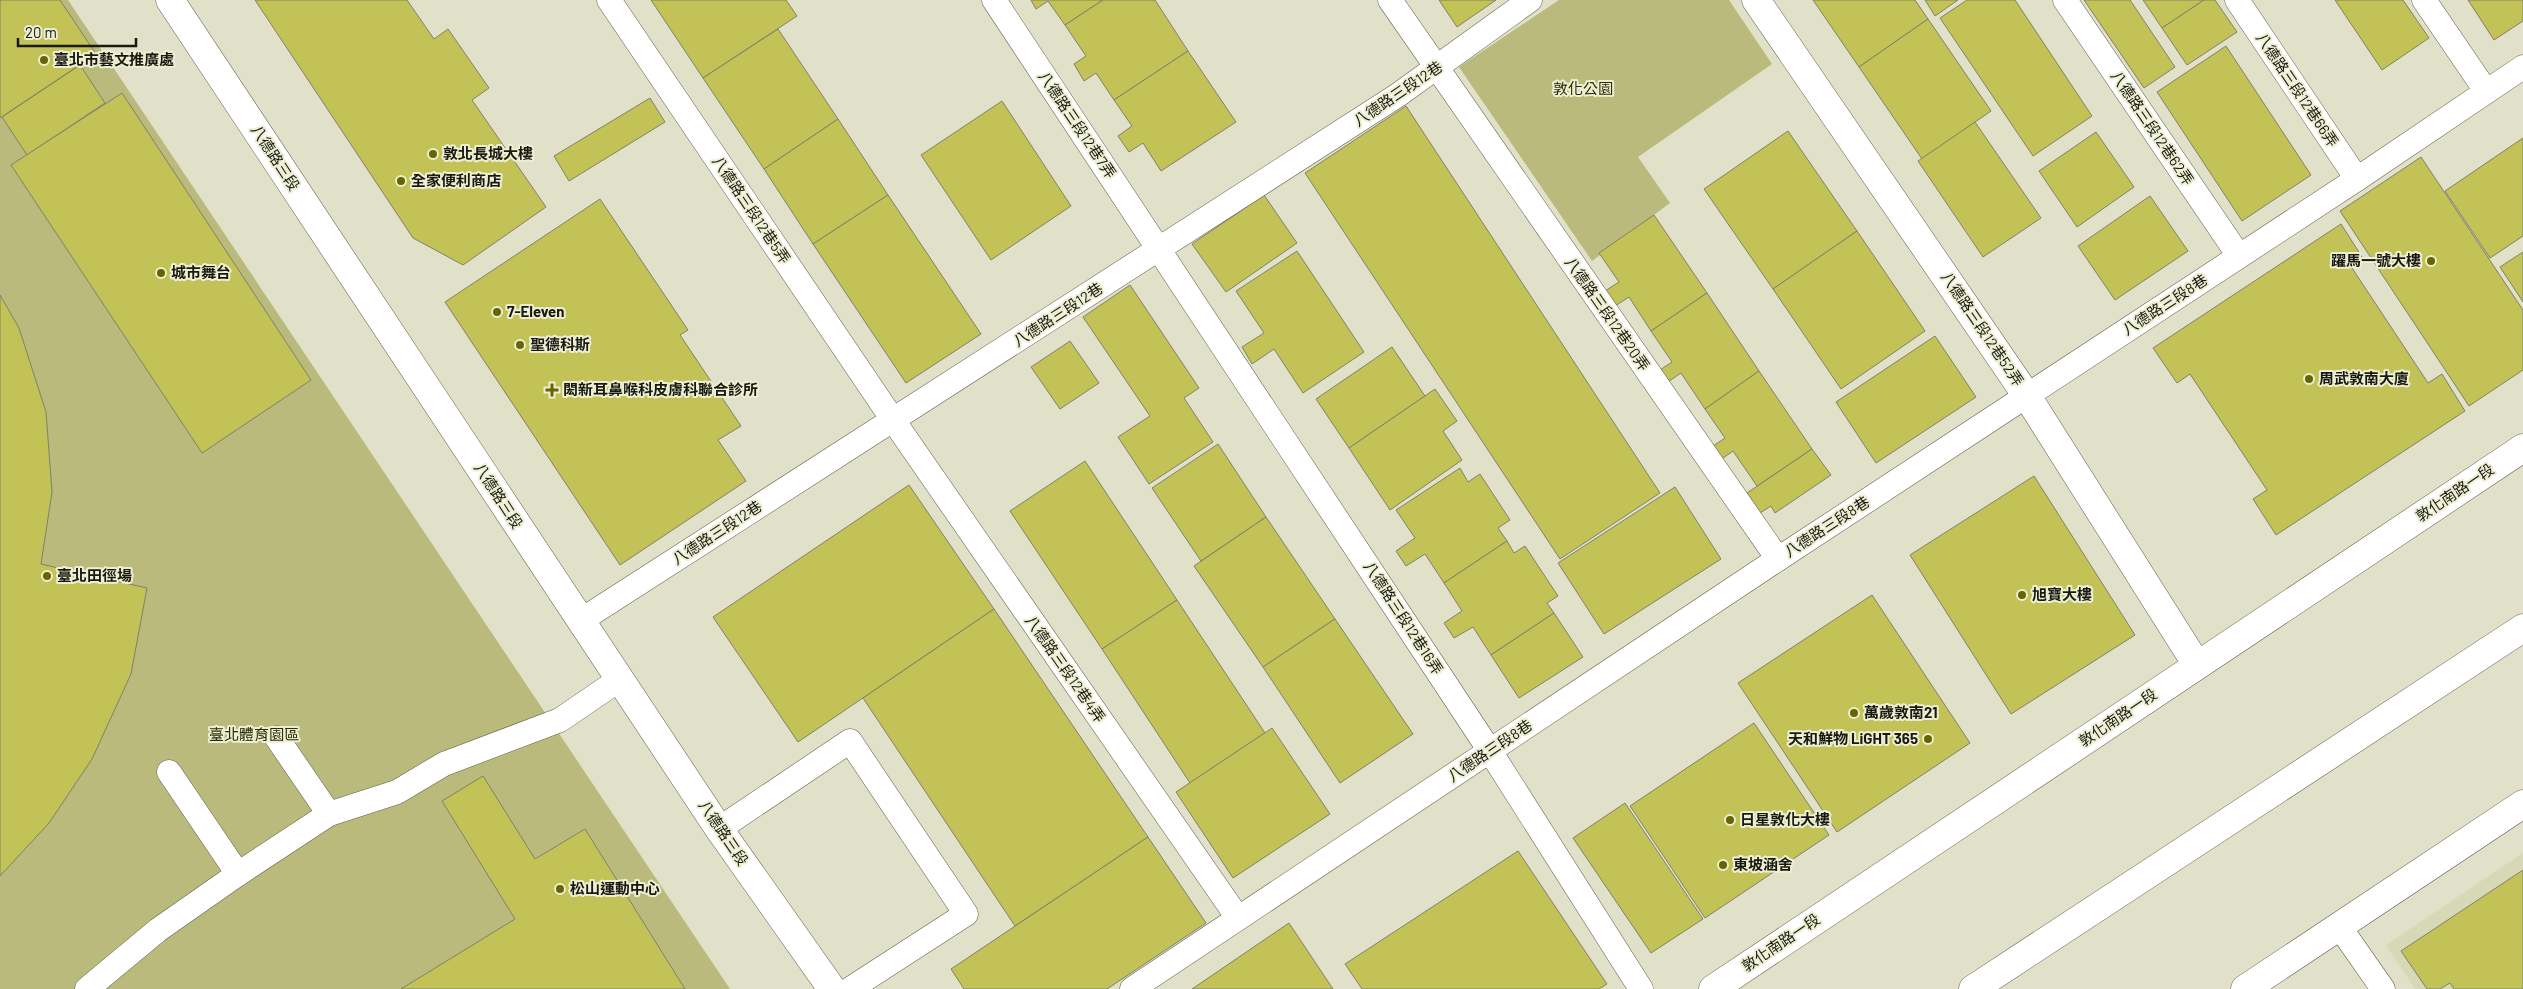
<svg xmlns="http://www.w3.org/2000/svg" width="2523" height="989" font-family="Barlow,'Noto Sans TC',sans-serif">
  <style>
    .built { fill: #d6d8b6 }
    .green { fill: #b9ba7b }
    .building { fill: #c2c257; stroke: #80816a }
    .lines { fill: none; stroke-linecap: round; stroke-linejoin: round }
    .service-casing { stroke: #60614a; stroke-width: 25 }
    .minor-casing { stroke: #60614a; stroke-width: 29 }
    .tertiary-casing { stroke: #60614a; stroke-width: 29 }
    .secondary-casing { stroke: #60614a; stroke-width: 29 }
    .service { stroke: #fff; stroke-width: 24 }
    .minor { stroke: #fff; stroke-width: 28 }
    .tertiary { stroke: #fff; stroke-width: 28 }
    .secondary { stroke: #fff; stroke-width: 28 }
    .poi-dot { fill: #666500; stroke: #edefd4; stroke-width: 2 }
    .labels { text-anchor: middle; stroke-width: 4; stroke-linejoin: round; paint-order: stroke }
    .poi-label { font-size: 15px; font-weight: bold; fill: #191910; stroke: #edefd4; text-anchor: start }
    .park-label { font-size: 15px; fill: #2c2b00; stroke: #edefd4 }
    .street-label { font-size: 15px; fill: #191910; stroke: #edefd4 }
  </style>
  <rect width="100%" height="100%" fill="#e0e1c8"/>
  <path class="built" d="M 2523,853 L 2523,989 L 2415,989 L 2386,945 Z"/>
  <g class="green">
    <path d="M 0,0 L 68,0 L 730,989 L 0,989 Z"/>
    <path d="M 1559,0 L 1729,0 L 1772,64 L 1638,157 L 1670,203 L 1592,261 L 1459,67 Z"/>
  </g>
  <g class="building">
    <path d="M 0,0 L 60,0 L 96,54 L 0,118 Z"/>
    <path d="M 255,0 L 407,0 L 434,39 L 448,29 L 489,88 L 472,100 L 546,207 L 463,265 L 413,238 Z"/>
    <path d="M 651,0 L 786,0 L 797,16 L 703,78 Z"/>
    <path d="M 1031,0 L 1103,0 L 1065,25 L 1048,1 L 1036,9 Z"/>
    <path d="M 1103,0 L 1155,0 L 1188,51 L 1114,100 L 1096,73 L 1084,81 L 1074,64 L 1086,56 L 1065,25 Z"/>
    <path d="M 1439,0 L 1496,0 L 1457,27 Z"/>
    <path d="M 1813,0 L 1915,0 L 1928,19 L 1859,67 Z"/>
    <path d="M 1925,0 L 1958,0 L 1935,16 Z"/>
    <path d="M 1967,0 L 2015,0 L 2092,116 L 2033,156 L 1940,18 Z"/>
    <path d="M 2084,0 L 2130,0 L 2175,67 L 2144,88 Z"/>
    <path d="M 2143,0 L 2204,0 L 2162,28 Z"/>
    <path d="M 2204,0 L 2215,0 L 2237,32 L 2187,65 L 2162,28 Z"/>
    <path d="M 2335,0 L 2403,0 L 2429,38 L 2382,70 Z"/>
    <path d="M 2468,0 L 2523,0 L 2523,21 L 2494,40 Z"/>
    <path d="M 1928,19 L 1991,111 L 1922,159 L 1859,67 Z"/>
    <path d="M 778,29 L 838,119 L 764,169 L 703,78 Z"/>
    <path d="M 2226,46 L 2311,175 L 2242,221 L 2157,92 Z"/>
    <path d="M 1188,51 L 1236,122 L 1161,171 L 1143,143 L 1129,152 L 1118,136 L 1132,126 L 1114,100 Z"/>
    <path d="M 80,65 L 105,103 L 27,155 L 2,117 Z"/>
    <path d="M 122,93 L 311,380 L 202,453 L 11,165 Z"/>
    <path d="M 650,98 L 665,122 L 569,181 L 554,156 Z"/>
    <path d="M 1002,101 L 1071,206 L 991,260 L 921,155 Z"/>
    <path d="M 1406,106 L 1660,493 L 1560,559 L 1305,173 Z"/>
    <path d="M 838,119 L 888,195 L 813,244 L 764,169 Z"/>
    <path d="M 1975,122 L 2041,218 L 1983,257 L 1918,161 Z"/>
    <path d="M 1788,131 L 1857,231 L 1773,289 L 1704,189 Z"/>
    <path d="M 2096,132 L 2134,187 L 2077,227 L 2039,171 Z"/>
    <path d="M 2523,138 L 2523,236 L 2490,258 L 2445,191 Z"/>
    <path d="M 2421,157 L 2523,310 L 2523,370 L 2469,406 L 2340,211 Z"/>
    <path d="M 888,195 L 981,334 L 906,383 L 813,244 Z"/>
    <path d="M 1264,195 L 1297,243 L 1226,292 L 1192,244 Z"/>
    <path d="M 2150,196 L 2188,251 L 2115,300 L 2078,246 Z"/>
    <path d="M 600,199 L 688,330 L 680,335 L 741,426 L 718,440 L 746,481 L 620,565 L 445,302 Z"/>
    <path d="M 1654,215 L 1707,293 L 1651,331 L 1629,297 L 1612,308 L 1602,293 L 1619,282 L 1599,253 Z"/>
    <path d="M 2341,224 L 2364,260 L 2352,268 L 2428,383 L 2442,374 L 2465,411 L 2276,535 L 2253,499 L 2267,490 L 2190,374 L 2177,383 L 2153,348 Z"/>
    <path d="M 1857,231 L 1925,331 L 1841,389 L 1773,289 Z"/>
    <path d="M 1297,251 L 1364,352 L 1303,393 L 1274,349 L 1252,364 L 1242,347 L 1264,333 L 1236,291 Z"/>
    <path d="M 2523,252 L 2523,302 L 2500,267 Z"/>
    <path d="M 1130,285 L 1199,388 L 1184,398 L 1213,442 L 1149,484 L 1118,437 L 1150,416 L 1083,317 Z"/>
    <path d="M 1707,293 L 1759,371 L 1705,409 L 1681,373 L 1662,386 L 1654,374 L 1672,362 L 1651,331 Z"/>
    <path d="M 0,295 L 19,328 L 46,412 L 52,492 L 41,564 L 147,588 L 131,674 L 92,759 L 49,823 L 0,876 Z"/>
    <path d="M 1935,336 L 1976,397 L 1876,463 L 1836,402 Z"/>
    <path d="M 1070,341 L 1099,383 L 1060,409 L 1031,367 Z"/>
    <path d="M 1392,347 L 1425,396 L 1349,448 L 1316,399 Z"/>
    <path d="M 1759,371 L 1812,449 L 1757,486 L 1733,451 L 1716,463 L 1707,450 L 1725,438 L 1705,409 Z"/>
    <path d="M 1435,389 L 1457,421 L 1443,431 L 1462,460 L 1390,510 L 1349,448 Z"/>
    <path d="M 1218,444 L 1266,517 L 1201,561 L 1152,488 Z"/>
    <path d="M 1812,449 L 1831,475 L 1775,513 L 1771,506 L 1760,513 L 1747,493 Z"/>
    <path d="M 1085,461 L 1177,600 L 1102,649 L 1010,511 Z"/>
    <path d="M 1460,468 L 1468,482 L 1480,474 L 1510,520 L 1498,528 L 1507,541 L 1444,583 L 1425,554 L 1406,566 L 1396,551 L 1415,538 L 1396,510 Z"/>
    <path d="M 2034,476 L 2135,635 L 2011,714 L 1910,555 Z"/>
    <path d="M 909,485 L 994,609 L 798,742 L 713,617 Z"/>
    <path d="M 1675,487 L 1721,559 L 1604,634 L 1558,563 Z"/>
    <path d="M 1266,517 L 1335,619 L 1263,667 L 1194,566 Z"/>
    <path d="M 1507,541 L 1514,553 L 1525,546 L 1558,596 L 1547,603 L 1554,613 L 1491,655 L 1473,627 L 1454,638 L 1444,623 L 1462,611 L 1444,583 Z"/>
    <path d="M 1872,595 L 1970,743 L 1837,832 L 1738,683 Z"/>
    <path d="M 1177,600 L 1265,733 L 1190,783 L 1102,649 Z"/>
    <path d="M 994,609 L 1148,837 L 1015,926 L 863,698 Z"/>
    <path d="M 1554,613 L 1583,657 L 1519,698 L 1491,655 Z"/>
    <path d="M 1335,619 L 1413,734 L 1340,783 L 1263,667 Z"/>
    <path d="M 1754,723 L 1829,835 L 1705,918 L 1630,806 Z"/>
    <path d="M 1272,728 L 1330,814 L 1233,878 L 1176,792 Z"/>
    <path d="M 483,776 L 535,859 L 585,829 L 685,989 L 401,989 L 515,919 L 442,801 Z"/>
    <path d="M 1625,803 L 1703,919 L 1651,953 L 1573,838 Z"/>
    <path d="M 1148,837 L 1206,923 L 1107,989 L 964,989 L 951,969 Z"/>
    <path d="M 1518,851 L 1607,984 L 1599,989 L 1362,989 L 1345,964 Z"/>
    <path d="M 2523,870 L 2523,989 L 2454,989 L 2450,983 L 2440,989 L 2427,989 L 2401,951 Z"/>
    <path d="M 1289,923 L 1333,989 L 1192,989 Z"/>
  </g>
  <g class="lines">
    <g class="service-casing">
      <g id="service">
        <path d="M 609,0 L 893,420 L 1238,918"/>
        <path d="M 994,0 L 1490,751 L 1641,989"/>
        <path d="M 1390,0 L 1778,559"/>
        <path d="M 2065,0 L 2239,256"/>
        <path d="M 2237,0 L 2357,179"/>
        <path d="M 2424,0 L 2486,91"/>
        <path d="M 580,621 L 1398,95 L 1530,0"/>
        <path d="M 277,738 L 329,814"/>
        <path d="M 169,772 L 238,874"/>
        <path d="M 719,829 L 850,741 L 966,914 L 850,989"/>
        <path d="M 2339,926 L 2383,989"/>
        <path d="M 87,989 L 158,930 L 238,874 L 329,814 L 397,792 L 444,764 L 560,720 L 620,679"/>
        <path d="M 1132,989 L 1778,559 L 2357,179 L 2523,67"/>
      </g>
    </g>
    <g class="minor-casing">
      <path id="minor" d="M 1756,0 L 2027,396 L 2197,665"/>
    </g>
    <g class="tertiary-casing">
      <path id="tertiary" d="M 170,0 L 719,829 L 832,989"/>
    </g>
    <g class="secondary-casing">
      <g id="secondary">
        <path d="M 1713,989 L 2523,448"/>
        <path d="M 1973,989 L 2523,628"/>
        <path d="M 2245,989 L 2523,804"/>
      </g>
    </g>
    <use href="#service" class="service"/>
    <use href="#minor" class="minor"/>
    <use href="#tertiary" class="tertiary"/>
    <use href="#secondary" class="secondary"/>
  </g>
  <g class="poi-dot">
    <circle cx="44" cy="60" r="5"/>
    <circle cx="433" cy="154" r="5"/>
    <circle cx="401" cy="181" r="5"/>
    <circle cx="2431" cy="261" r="5"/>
    <circle cx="161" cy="273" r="5"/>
    <circle cx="497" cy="312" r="5"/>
    <circle cx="520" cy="345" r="5"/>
    <circle cx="2309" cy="379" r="5"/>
    <path d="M549.5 382.5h5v5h5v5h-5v5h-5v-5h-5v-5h5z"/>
    <circle cx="47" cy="576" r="5"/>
    <circle cx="2022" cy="595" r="5"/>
    <circle cx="1854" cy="713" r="5"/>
    <circle cx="1928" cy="739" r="5"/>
    <circle cx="1730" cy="820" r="5"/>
    <circle cx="1723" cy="865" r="5"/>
    <circle cx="560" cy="889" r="5"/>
  </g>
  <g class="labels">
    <g class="poi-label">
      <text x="54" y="65">臺北市藝文推廣處</text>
      <text x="443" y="159">敦北長城大樓</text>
      <text x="411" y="186">全家便利商店</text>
      <text x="2421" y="266" text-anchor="end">躍馬一號大樓</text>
      <text x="171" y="278">城市舞台</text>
      <text x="507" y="317">7-Eleven</text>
      <text x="530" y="350">聖德科斯</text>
      <text x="2319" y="384">周武敦南大廈</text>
      <text x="563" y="395">閎新耳鼻喉科皮膚科聯合診所</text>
      <text x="57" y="581">臺北田徑場</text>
      <text x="2032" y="600">旭寶大樓</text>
      <text x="1864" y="718">萬歲敦南21</text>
      <text x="1918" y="744" text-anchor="end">天和鮮物 LiGHT 365</text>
      <text x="1740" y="825">日星敦化大樓</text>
      <text x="1733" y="870">東坡涵舍</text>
      <text x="570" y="894">松山運動中心</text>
    </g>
    <g class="park-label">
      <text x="1583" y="94">敦化公園</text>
      <text x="254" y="740">臺北體育園區</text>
    </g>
    <g class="street-label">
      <text transform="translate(2297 90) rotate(56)" y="5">八德路三段12巷66弄</text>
      <text transform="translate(1398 94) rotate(-34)" y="5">八德路三段12巷</text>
      <text transform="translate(1077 125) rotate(56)" y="5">八德路三段12巷7弄</text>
      <text transform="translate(2152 128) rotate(56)" y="5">八德路三段12巷62弄</text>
      <text transform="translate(275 158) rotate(57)" y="5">八德路三段</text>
      <text transform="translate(751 210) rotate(56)" y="5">八德路三段12巷5弄</text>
      <text transform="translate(2165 305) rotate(-33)" y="5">八德路三段8巷</text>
      <text transform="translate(1607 314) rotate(55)" y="5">八德路三段12巷20弄</text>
      <text transform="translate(1058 315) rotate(-33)" y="5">八德路三段12巷</text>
      <text transform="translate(1982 329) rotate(56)" y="5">八德路三段12巷52弄</text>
      <text transform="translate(2455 493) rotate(-34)" y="5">敦化南路一段</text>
      <text transform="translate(498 496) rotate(57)" y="5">八德路三段</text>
      <text transform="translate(1827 527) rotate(-33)" y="5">八德路三段8巷</text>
      <text transform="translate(717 533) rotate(-33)" y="5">八德路三段12巷</text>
      <text transform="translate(1403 618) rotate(57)" y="5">八德路三段12巷16弄</text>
      <text transform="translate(1065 669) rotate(55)" y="5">八德路三段12巷4弄</text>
      <text transform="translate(2118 718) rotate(-34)" y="5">敦化南路一段</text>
      <text transform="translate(1490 751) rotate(-34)" y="5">八德路三段8巷</text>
      <text transform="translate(723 833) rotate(56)" y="5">八德路三段</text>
      <text transform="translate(1781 943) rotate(-34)" y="5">敦化南路一段</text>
    </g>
  </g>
  <path d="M18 38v8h118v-8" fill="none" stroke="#191910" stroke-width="2.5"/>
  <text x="25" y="38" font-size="15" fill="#191910" stroke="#edefd4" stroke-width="4" paint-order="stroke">20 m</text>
</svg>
